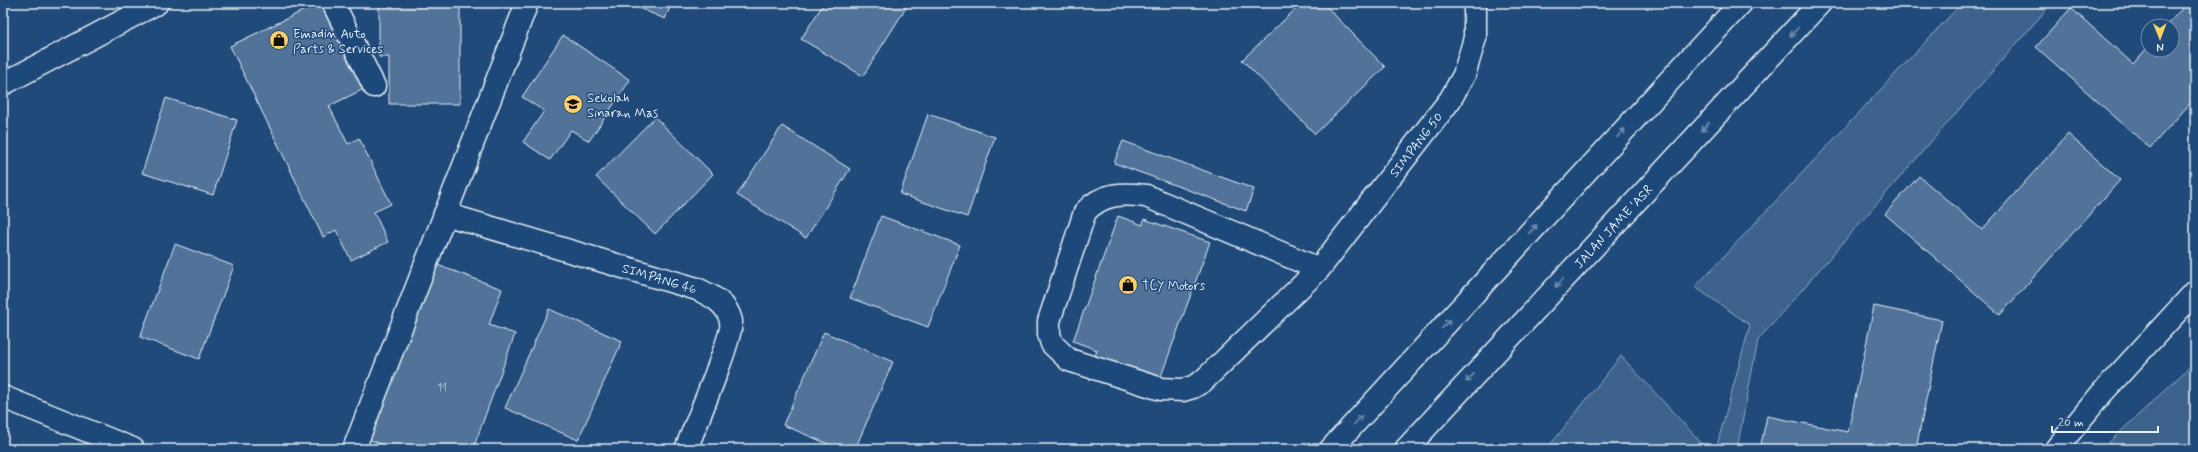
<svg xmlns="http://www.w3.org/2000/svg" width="2198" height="452" font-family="Mynerve,sans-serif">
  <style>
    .green { fill: #3c628c; stroke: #92aac2 }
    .building { fill: #517399; stroke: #e8f1f8 }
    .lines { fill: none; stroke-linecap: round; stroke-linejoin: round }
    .minor-casing { stroke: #e8f1f8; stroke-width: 25 }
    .major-casing { stroke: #e8f1f8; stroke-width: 25 }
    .minor { stroke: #1f4a7a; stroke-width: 22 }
    .major { stroke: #1f4a7a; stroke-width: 22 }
    .oneway { stroke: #6f8dac }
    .labels { text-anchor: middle; stroke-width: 3; stroke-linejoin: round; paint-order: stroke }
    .number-label { font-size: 11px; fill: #c2d2e0 }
    .poi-label { font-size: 13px; fill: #e8f1f8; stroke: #1f4a7a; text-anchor: start }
    .street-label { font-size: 13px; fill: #e8f1f8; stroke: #1f4a7a }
  </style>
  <rect width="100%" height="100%" fill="#1f4a7a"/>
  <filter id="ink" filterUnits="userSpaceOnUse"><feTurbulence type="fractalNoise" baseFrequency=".025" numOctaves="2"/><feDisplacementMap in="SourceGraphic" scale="8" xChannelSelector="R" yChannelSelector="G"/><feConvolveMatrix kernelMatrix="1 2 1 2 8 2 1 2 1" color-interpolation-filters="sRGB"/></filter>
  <g filter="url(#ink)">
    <g class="green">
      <path d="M 1962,3 L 2052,3 L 1758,340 L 1737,449 L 1716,449 L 1750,325 L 1695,287 Z"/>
      <path d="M 1621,356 L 1707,449 L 1547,449 Z"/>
      <path d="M 2195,362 L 2195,449 L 2102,449 Z"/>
    </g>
    <g class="building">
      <path d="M 319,3 L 322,3 L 364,89 L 329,106 L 348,144 L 359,138 L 391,204 L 374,212 L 388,242 L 351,260 L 336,230 L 323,237 L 230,46 Z"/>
      <path d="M 379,3 L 460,3 L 460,104 L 389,104 L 389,57 L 379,57 Z"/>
      <path d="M 627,3 L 672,3 L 665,19 Z"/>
      <path d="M 824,3 L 909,3 L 863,76 L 801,39 Z"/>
      <path d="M 1302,3 L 1323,3 L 1385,67 L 1315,134 L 1242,60 Z"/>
      <path d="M 2187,3 L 2195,3 L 2195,98 L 2150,148 L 2036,47 L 2071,8 L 2133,64 L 2148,47 L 2148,50 L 2172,50 L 2172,26 L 2166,26 Z"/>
      <path d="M 563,35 L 630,80 L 589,141 L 571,130 L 550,160 L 523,142 L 544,111 L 522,97 Z"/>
      <path d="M 166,98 L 237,120 L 213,195 L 142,173 Z"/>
      <path d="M 928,114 L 995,137 L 967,217 L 900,194 Z"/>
      <path d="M 655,117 L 713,174 L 655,234 L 596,177 Z"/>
      <path d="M 782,126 L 850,169 L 806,238 L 737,195 Z"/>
      <path d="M 2068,134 L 2120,180 L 2000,315 L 1885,214 L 1919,176 L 1982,230 Z"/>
      <path d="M 1123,141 L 1254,189 L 1246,211 L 1114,163 Z"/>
      <path d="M 881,216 L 960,245 L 928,327 L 850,298 Z"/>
      <path d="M 1118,216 L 1143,225 L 1144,219 L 1210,242 L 1160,379 L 1095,356 L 1097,350 L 1073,341 Z"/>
      <path d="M 175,244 L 234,266 L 199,359 L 140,337 Z"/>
      <path d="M 432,263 L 502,289 L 489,325 L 515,334 L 473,449 L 395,449 L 368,439 Z"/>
      <path d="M 1874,306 L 1942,320 L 1916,449 L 1760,449 L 1767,416 L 1848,432 Z"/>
      <path d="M 549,309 L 622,341 L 578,440 L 505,408 Z"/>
      <path d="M 824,332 L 893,362 L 855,449 L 840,449 L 783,425 Z"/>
    </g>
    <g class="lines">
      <g class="minor-casing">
        <g id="minor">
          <path d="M 333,3 L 374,86"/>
          <path id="s1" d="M 445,214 L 697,289 C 712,296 727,303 731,321 C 734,334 693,431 686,449"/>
          <path id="s2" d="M 1319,269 L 1146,196 C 1122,193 1102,193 1085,212 L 1049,321 L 1049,334 L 1052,344 L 1069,360 L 1161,389 L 1183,390 L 1193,387 L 1203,381 L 1319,269 L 1450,100 L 1464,75 L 1475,38 L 1475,3"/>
          <path d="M 3,397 L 133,449"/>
          <path d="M 354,449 L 527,3"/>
          <path d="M 2056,449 L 2102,393 L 2195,292"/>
        </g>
      </g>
      <g class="major-casing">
        <g id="major">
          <path d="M 3,84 L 157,3"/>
          <path d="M 1331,449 L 1741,3"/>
          <path id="s3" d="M 1406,449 L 1820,3"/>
        </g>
      </g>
      <use href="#minor" class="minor"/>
      <use href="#major" class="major"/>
    </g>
    <defs><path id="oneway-shaft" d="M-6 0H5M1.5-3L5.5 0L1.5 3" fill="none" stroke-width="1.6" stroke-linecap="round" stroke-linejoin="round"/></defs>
    <g class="oneway">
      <use href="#oneway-shaft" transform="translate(1794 32) rotate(133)"/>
      <use href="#oneway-shaft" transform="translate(1705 127) rotate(133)"/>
      <use href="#oneway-shaft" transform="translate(1621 133) rotate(-47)"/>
      <use href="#oneway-shaft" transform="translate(1533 229) rotate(-47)"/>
      <use href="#oneway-shaft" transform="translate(1559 283) rotate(133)"/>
      <use href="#oneway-shaft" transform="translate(1446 324) rotate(-47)"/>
      <use href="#oneway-shaft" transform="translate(1470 378) rotate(133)"/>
      <use href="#oneway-shaft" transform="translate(1358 420) rotate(-48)"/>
    </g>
  </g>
  <defs>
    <g id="shop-disc" transform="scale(1)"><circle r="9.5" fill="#ffd166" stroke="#1f4a7a"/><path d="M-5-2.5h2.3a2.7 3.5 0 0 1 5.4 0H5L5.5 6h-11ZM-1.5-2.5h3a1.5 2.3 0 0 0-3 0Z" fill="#111"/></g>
    <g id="school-disc" transform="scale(1)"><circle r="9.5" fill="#ffd166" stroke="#1f4a7a"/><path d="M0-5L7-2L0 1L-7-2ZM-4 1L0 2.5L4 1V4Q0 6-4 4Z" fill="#111"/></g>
  </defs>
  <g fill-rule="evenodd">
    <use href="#shop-disc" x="279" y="40"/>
    <use href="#school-disc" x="573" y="104"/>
    <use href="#shop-disc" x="1128" y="285"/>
  </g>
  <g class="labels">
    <g class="number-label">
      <text x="442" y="391">11</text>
    </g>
    <g class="poi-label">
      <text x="293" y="38">Emadin Auto<tspan x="293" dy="15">Parts &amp; Services</tspan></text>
      <text x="587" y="102">Sekolah<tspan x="587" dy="15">Sinaran Mas</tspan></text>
      <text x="1142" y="290">TCY Motors</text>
    </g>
    <g class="street-label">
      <text dy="5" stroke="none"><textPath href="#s2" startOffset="875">SIMPANG 50</textPath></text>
      <text dy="5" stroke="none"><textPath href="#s3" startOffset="304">JALAN JAME 'ASR</textPath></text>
      <text dy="5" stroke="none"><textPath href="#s1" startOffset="224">SIMPANG 46</textPath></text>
    </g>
  </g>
  <rect width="2198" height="452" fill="none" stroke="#1f4a7a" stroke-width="16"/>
  <rect x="8" y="8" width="2182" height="436" fill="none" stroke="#e8f1f8" stroke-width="1.5" filter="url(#ink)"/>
  <g transform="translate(2160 38) rotate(179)"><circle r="19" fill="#1f4a7a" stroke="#6f8dac"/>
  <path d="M0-3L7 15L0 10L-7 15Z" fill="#ffd166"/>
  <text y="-6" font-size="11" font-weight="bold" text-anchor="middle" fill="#e8f1f8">N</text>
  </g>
  <path d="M2052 426v6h106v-6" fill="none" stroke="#e8f1f8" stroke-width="2"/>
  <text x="2058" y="426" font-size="12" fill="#e8f1f8" stroke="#1f4a7a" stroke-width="3" paint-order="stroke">20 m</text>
</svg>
